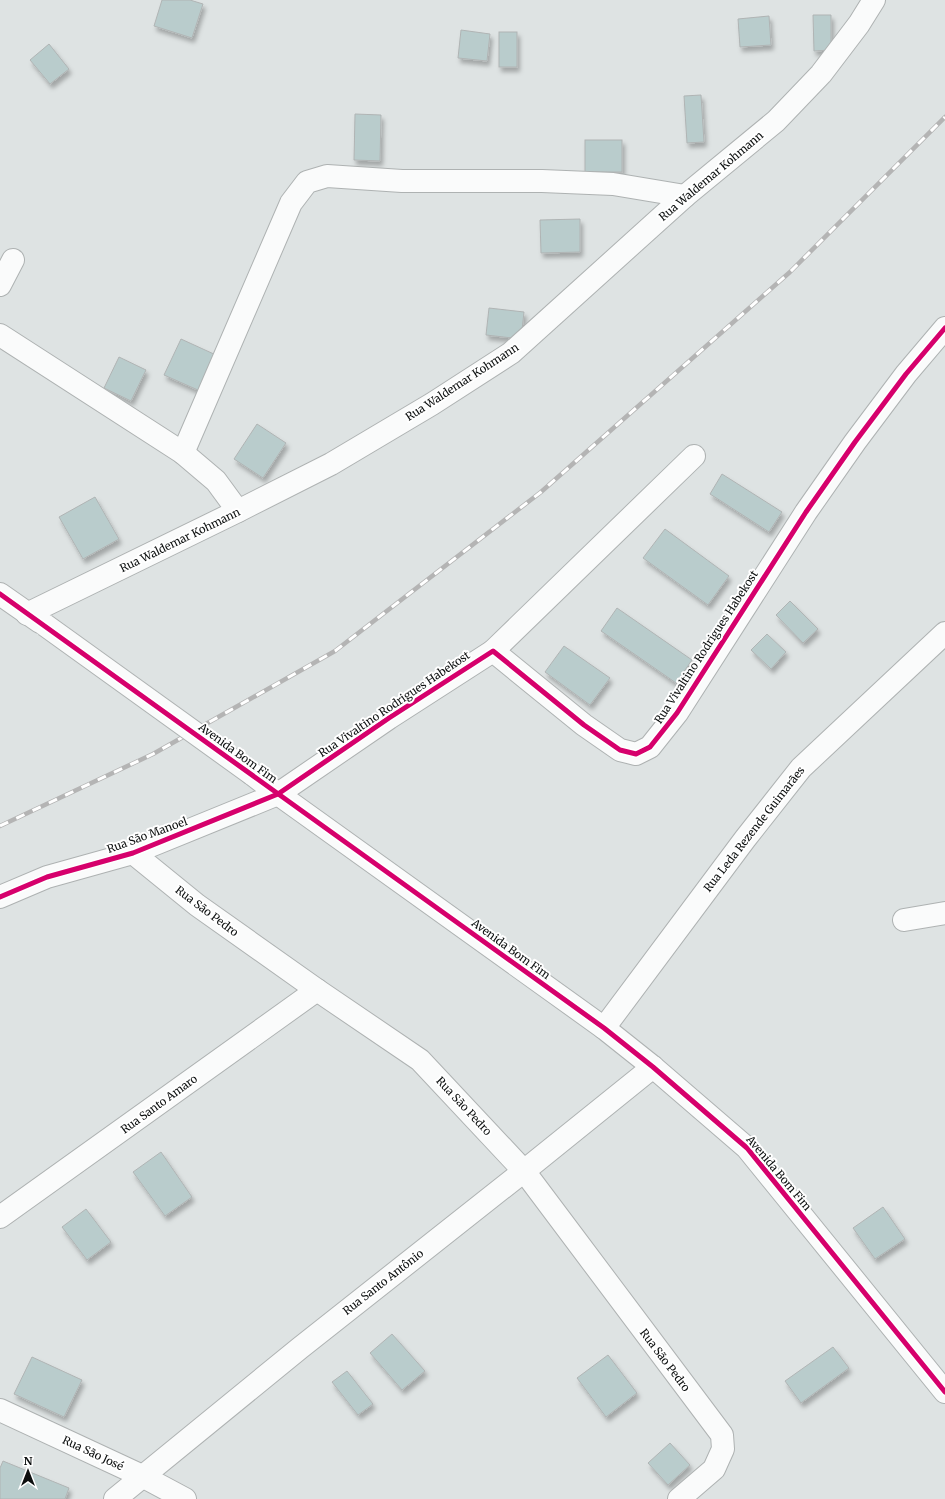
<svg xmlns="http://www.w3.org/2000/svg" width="945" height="1499" font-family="Merriweather,serif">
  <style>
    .building { fill: #b9cccc; stroke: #b0b4b4; filter: url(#shadow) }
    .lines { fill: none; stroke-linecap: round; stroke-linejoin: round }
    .minor-casing { stroke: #aeb2b2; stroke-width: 24 }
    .minor { stroke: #fafbfb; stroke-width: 22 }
    .rail-casing { stroke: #b4b4b4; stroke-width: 4.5 }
    .rail { stroke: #fff; stroke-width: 3; stroke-dasharray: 9; stroke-linecap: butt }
    .minor-bridge-casing { stroke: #aeb2b2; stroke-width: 24; stroke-linecap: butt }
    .minor-bridge { stroke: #fafbfb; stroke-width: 22 }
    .cycleway-casing { stroke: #fff; stroke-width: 8 }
    .cycleway { stroke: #d6006c; stroke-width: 5 }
    .labels { text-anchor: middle; stroke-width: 4; stroke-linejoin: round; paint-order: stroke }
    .street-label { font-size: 11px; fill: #0c0f0f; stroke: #fff }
  </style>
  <defs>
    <filter id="shadow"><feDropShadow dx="2.5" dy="4.5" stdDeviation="2" flood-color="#0004"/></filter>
  </defs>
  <rect width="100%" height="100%" fill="#dee3e3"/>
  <g class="building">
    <path d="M 162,0 L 190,0 L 203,4 L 192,38 L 154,26 Z"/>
    <path d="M 813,15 L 831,15 L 831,50 L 814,51 Z"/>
    <path d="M 769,16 L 771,45 L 740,47 L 738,19 Z"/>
    <path d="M 461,30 L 490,34 L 487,61 L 458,58 Z"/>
    <rect x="499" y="32" width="18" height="35"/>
    <path d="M 49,44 L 69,69 L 50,84 L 30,60 Z"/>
    <path d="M 701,95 L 704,142 L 687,143 L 684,96 Z"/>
    <path d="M 355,114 L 381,115 L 380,161 L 354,160 Z"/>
    <rect x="585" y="140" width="37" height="32"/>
    <path d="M 580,219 L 580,252 L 541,253 L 540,220 Z"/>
    <path d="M 489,308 L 524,312 L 521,339 L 486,335 Z"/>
    <path d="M 181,339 L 216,355 L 200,391 L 164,375 Z"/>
    <path d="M 119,357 L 146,370 L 131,401 L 104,388 Z"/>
    <path d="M 257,424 L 286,443 L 263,478 L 234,459 Z"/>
    <path d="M 722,474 L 782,512 L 769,532 L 710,494 Z"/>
    <path d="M 95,497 L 119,539 L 83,559 L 59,517 Z"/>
    <path d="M 665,529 L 729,576 L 708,605 L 643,558 Z"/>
    <path d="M 790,601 L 818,629 L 803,643 L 776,615 Z"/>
    <path d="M 617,608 L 692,660 L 676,683 L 601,631 Z"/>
    <path d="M 767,634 L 786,652 L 771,669 L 751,650 Z"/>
    <path d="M 564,646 L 610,678 L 590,705 L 545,672 Z"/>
    <path d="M 161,1152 L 192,1197 L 165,1216 L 133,1172 Z"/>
    <path d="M 883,1207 L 905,1239 L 875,1259 L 853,1228 Z"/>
    <path d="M 86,1209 L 111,1242 L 87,1260 L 62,1227 Z"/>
    <path d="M 392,1334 L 425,1371 L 402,1390 L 370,1353 Z"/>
    <path d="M 833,1347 L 849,1368 L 801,1403 L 785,1381 Z"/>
    <path d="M 608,1355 L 637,1393 L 606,1417 L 577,1378 Z"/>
    <path d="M 32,1357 L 82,1380 L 64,1417 L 14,1394 Z"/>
    <path d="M 347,1371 L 373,1404 L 358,1415 L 332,1382 Z"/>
    <path d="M 670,1443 L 690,1465 L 668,1485 L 648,1463 Z"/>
    <path d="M 3,1461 L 69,1488 L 65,1499 L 0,1499 L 0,1468 Z"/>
  </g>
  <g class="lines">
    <g class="minor-casing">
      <g id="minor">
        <path d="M 0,285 L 13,260"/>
        <path d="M 0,335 L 183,453 L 216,481 L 238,511"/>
        <path d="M 183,453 L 291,203 L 307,182 L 327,176 L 402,181 L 542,181 L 613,184 L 685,196"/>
        <path d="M 0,594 L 40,622"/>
        <path d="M 27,614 L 238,511 L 331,464 L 432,404 L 511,353 L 685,196 L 776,121 L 821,74 L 859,24 L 874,0"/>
        <path d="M 493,651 L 694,456"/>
        <path d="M 252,774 L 278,794 L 604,1028 L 653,1067 L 747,1148 L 945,1392"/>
        <path d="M 133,853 L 197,905 L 317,990 L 420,1060 L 524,1171 L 722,1435 L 723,1449 L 714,1469 L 679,1499"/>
        <path d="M 0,897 L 47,877 L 133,853 L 278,794 L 389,718 L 493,651 L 584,725 L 620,750 L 636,754 L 650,747 L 677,713 L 806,512 L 855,442 L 906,374 L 945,328"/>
        <path d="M 904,920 L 945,913"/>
        <path d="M 604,1028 L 745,839 L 801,768 L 945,633"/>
        <path d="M 0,1217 L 317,990"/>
        <path d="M 0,1410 L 142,1476 L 185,1499"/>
        <path d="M 115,1499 L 300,1348 L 524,1171 L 653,1067"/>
      </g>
    </g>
    <use href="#minor" class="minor"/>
    <g class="rail-casing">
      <path id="rail" d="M 0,826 L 153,754 L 335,651 L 541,492 L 790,272 L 945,117"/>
    </g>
    <use href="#rail" class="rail"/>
    <g class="minor-bridge-casing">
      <path id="minor-bridge" d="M 45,625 L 252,774"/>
    </g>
    <use href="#minor-bridge" class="minor-bridge"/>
    <g class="cycleway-casing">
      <g id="cycleway">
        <path d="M 0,594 L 604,1028 L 653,1067 L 747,1148 L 945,1392"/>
        <path d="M 0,897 L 47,877 L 133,853 L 278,794 L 389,718 L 493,651 L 584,725 L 620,750 L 636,754 L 650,747 L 677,713 L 806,512 L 855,442 L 906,374 L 945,328"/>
      </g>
    </g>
    <use href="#cycleway" class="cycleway"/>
  </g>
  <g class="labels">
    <g class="street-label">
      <text transform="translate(711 176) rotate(-40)" y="4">Rua Waldemar Kohmann</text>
      <text transform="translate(462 382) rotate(-33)" y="4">Rua Waldemar Kohmann</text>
      <text transform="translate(180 540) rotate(-26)" y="4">Rua Waldemar Kohmann</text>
      <text transform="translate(706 647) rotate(-57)" y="4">Rua Vivaltino Rodrigues Habekost</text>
      <text transform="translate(394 704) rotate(-34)" y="4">Rua Vivaltino Rodrigues Habekost</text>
      <text transform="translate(238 753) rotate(36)" y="4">Avenida Bom Fim</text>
      <text transform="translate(754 829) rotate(-52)" y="4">Rua Leda Rezende Guimarães</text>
      <text transform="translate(147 835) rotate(-20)" y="4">Rua São Manoel</text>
      <text transform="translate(207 911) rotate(37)" y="4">Rua São Pedro</text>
      <text transform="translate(511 949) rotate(36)" y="4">Avenida Bom Fim</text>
      <text transform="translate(159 1104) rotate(-36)" y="4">Rua Santo Amaro</text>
      <text transform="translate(464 1106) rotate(47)" y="4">Rua São Pedro</text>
      <text transform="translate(779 1173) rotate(50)" y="4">Avenida Bom Fim</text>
      <text transform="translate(383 1282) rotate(-38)" y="4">Rua Santo Antônio</text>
      <text transform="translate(665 1360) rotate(53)" y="4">Rua São Pedro</text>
      <text transform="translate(93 1453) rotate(25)" y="4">Rua São José</text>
    </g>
  </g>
  <g transform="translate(28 1471)" stroke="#ffffff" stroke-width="3" paint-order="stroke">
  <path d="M0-3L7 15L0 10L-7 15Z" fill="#0c0f0f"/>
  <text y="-6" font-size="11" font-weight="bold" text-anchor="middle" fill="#0c0f0f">N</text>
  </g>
</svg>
